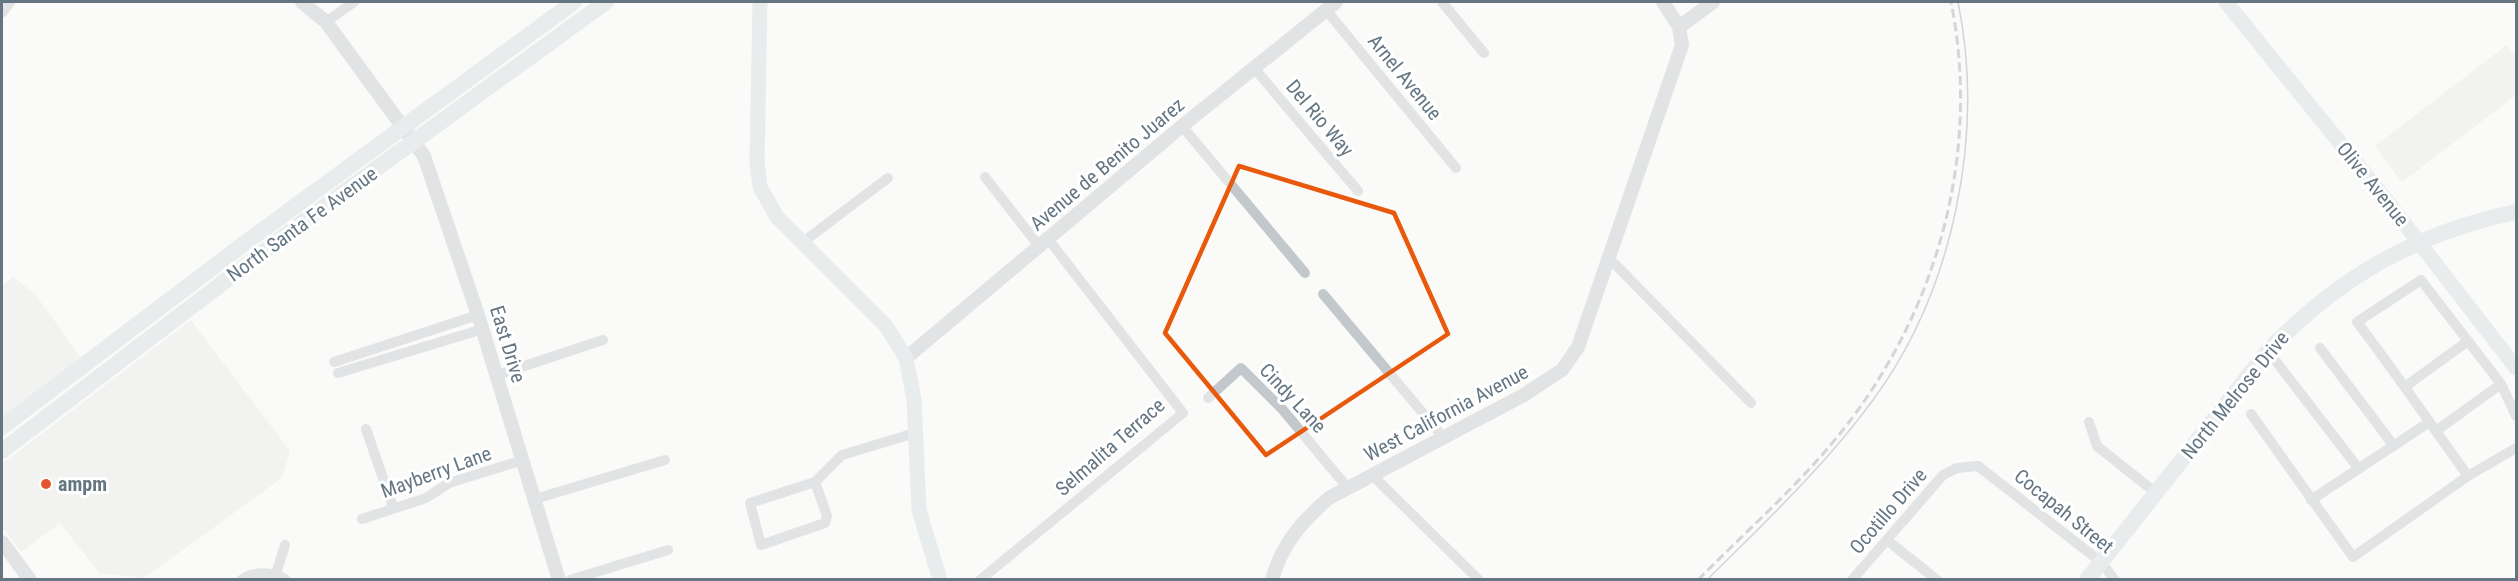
<svg xmlns="http://www.w3.org/2000/svg" width="2518" height="581" font-family="'Roboto Condensed',sans-serif">
  <style>
    .built { fill: #e8e9e9 }
    .lines { fill: none; stroke-linecap: round; stroke-linejoin: round }
    .minor { stroke: #c3c8cc; stroke-width: 10 }
    .tertiary { stroke: #c3c8cc; stroke-width: 14 }
    .secondary { stroke: #d6dbdf; stroke-width: 15 }
    .primary { stroke: #d6dbdf; stroke-width: 16 }
    .tram { stroke: #a2aab0; stroke-width: 1.5 }
    .rail { stroke: #a2aab0; stroke-width: 3; stroke-dasharray: 9 4.5; stroke-linecap: butt }
    .marked { fill: none; stroke: #e8590c; stroke-width: 4.5; stroke-linejoin: round }
    .poi-dot { fill: #e4572e; stroke: #fff; stroke-width: 2 }
    .labels { text-anchor: middle; stroke-width: 6; stroke-linejoin: round; paint-order: stroke }
    .street-label { font-size: 20px; fill: #657683; stroke: #fff }
    .poi-label { font-size: 20px; font-weight: bold; fill: #657683; stroke: #fff; text-anchor: start }
  </style>
  <rect width="100%" height="100%" fill="#fafaf8"/>
  <g class="built">
    <path d="M 2507,45 L 2516,58 L 2516,95 L 2402,182 L 2375,146 Z"/>
    <path d="M 13,277 L 35,294 L 81,358 L 2,419 L 2,286 Z"/>
    <path d="M 191,320 L 290,451 L 282,478 L 144,578 L 99,573 L 60,523 L 21,552 L 2,527 L 2,464 Z"/>
  </g>
  <g class="lines">
    <g class="minor">
      <path d="M 1442,2 L 1484,53"/>
      <path d="M 1326,10 L 1456,168"/>
      <path d="M 2,13 L 10,2"/>
      <path d="M 326,22 L 354,2"/>
      <path d="M 1254,68 L 1358,191"/>
      <path d="M 1182,126 L 1305,273"/>
      <path d="M 985,177 L 1039,246"/>
      <path d="M 803,242 L 888,178"/>
      <path d="M 1610,259 L 1751,403"/>
      <path d="M 1323,294 L 1443,437"/>
      <path d="M 2320,348 L 2394,446"/>
      <path d="M 2268,351 L 2359,469"/>
      <path d="M 334,362 L 478,315"/>
      <path d="M 338,373 L 483,329"/>
      <path d="M 497,375 L 603,340"/>
      <path d="M 2406,386 L 2468,341"/>
      <path d="M 1208,398 L 1241,368 L 1283,410 L 1347,487"/>
      <path d="M 2251,414 L 2353,557 L 2468,476 L 2516,448"/>
      <path d="M 2089,422 L 2097,446 L 2156,493"/>
      <path d="M 366,429 L 393,507"/>
      <path d="M 2436,431 L 2501,384"/>
      <path d="M 1371,474 L 1479,580"/>
      <path d="M 2468,476 C 2431,425 2396,373 2357,322 L 2421,280 L 2501,384 L 2516,416"/>
      <path d="M 815,482 L 827,516 L 825,523 L 761,545 L 750,503 Z"/>
      <path d="M 815,482 L 842,455 L 915,433"/>
      <path d="M 535,499 L 665,460"/>
      <path d="M 2311,500 L 2428,423"/>
      <path d="M 362,519 L 426,498 L 449,483 L 523,460"/>
      <path d="M 1887,540 L 1937,580"/>
      <path d="M 276,574 L 285,545"/>
      <path d="M 241,580 C 252,571 274,571 286,580"/>
      <path d="M 570,580 L 668,550"/>
      <path d="M 980,580 L 1183,413 L 1048,239"/>
      <path d="M 1852,580 L 1943,475 L 1957,468 L 1978,466 L 2101,562 L 2115,580"/>
    </g>
    <g class="tertiary">
      <path d="M 302,2 L 326,22 L 424,156 L 478,315 L 559,580"/>
      <path d="M 1679,27 L 1713,2"/>
      <path d="M 906,358 L 1182,126 L 1336,2"/>
      <path d="M 2,542 L 30,580"/>
      <path d="M 1272,580 C 1281,545 1303,520 1329,498 L 1524,395 L 1562,370 L 1578,347 L 1682,45 L 1679,27 L 1663,2"/>
    </g>
    <g class="secondary">
      <path d="M 760,2 L 757,162 L 760,187 L 777,217 L 886,326 L 906,358 L 914,400 L 919,510 L 940,580"/>
      <path d="M 2226,2 L 2387,201 L 2516,368"/>
    </g>
    <g class="primary">
      <path d="M 2,427 L 249,240 L 574,2"/>
      <path d="M 2,451 L 300,224 L 606,2"/>
      <path d="M 2087,580 L 2268,351 C 2339,277 2416,233 2516,212"/>
    </g>
    <path class="tram" d="M 1707,580 C 1765,522 1825,466 1873,400 C 1954,290 1985,134 1958,2"/>
    <path class="rail" d="M 1698,580 C 1744,533 1796,488 1838,436 C 1936,316 1982,155 1951,2"/>
  </g>
  <path d="M0 0H2518V581H0ZM 1239,166 L 1394,213 L 1448,334 L 1266,455 L 1165,333 Z" fill="#fafaf8" fill-opacity=".55" fill-rule="evenodd"/>
  <path class="marked" d="M 1239,166 L 1394,213 L 1448,334 L 1266,455 L 1165,333 Z"/>
  <circle class="poi-dot" cx="46" cy="484" r="6"/>
  <g class="labels">
    <g class="street-label">
      <text transform="translate(1405 77) rotate(51)" y="7">Arnel Avenue</text>
      <text transform="translate(1320 118) rotate(50)" y="7">Del Rio Way</text>
      <text transform="translate(1107 164) rotate(-40)" y="7">Avenue de Benito Juarez</text>
      <text transform="translate(2373 184) rotate(51)" y="7">Olive Avenue</text>
      <text transform="translate(302 224) rotate(-36)" y="7">North Santa Fe Avenue</text>
      <text transform="translate(508 344) rotate(73)" y="7">East Drive</text>
      <text transform="translate(2235 395) rotate(-51)" y="7">North Melrose Drive</text>
      <text transform="translate(1293 398) rotate(47)" y="7">Cindy Lane</text>
      <text transform="translate(1446 413) rotate(-28)" y="7">West California Avenue</text>
      <text transform="translate(1110 447) rotate(-41)" y="7">Selmalita Terrace</text>
      <text transform="translate(436 472) rotate(-20)" y="7">Mayberry Lane</text>
      <text transform="translate(1888 511) rotate(-49)" y="7">Ocotillo Drive</text>
      <text transform="translate(2064 511) rotate(39)" y="7">Cocapah Street</text>
    </g>
    <g class="poi-label">
      <text x="58" y="491">ampm</text>
    </g>
  </g>
  <rect width="2518" height="581" fill="none" stroke="#657683" stroke-width="6"/>
</svg>
